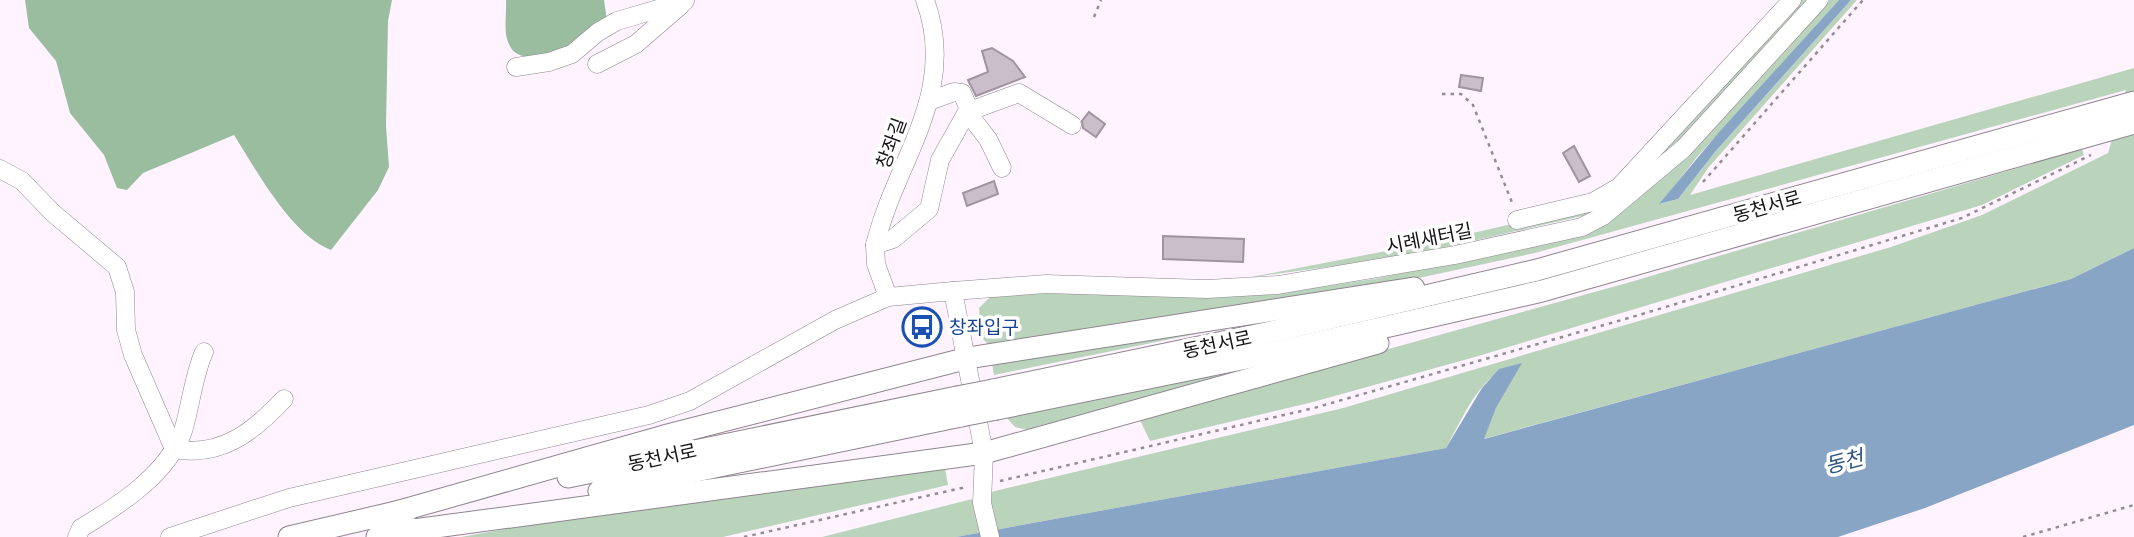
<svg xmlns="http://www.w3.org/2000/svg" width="2134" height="537" font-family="'Libre Baskerville','Noto Sans KR',serif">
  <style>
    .green { fill: #b9d4bb }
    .forest { fill: #9bbd9f }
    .water { fill: #89a5c5 }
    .building { fill: #c9bec9; stroke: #9e939e; stroke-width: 2 }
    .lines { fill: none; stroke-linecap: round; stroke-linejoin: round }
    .minor-casing { stroke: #8f858f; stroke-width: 19 }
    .major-casing { stroke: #8f858f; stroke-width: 23 }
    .path { stroke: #938c93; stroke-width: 2.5; stroke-dasharray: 3.5 5; stroke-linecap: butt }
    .minor { stroke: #fff; stroke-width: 18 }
    .major { stroke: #fff; stroke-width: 21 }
    .major-bridge-casing { stroke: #8f858f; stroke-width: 23; stroke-linecap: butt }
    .major-bridge { stroke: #fff; stroke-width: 21 }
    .labels { text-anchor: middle; stroke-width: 7; stroke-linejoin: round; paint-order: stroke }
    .street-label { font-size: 19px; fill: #181518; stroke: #fff }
    .transit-label { font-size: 19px; fill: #164399; stroke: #fff; text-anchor: start }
    .water-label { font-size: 21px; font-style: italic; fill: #2c5581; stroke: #fff }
  </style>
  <rect width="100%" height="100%" fill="#fef3ff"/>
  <g class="green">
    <path d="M 1797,0 L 1808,0 L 1677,145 L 1640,178 L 1591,214 L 1407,256 L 1246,278 L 1438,241 L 1594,205 Z"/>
    <path d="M 1829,0 L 1839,0 L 1697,157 L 1660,204 L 1678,199 L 1715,152 L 1851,0 L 1857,0 L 1708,168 L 1690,195 L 2134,68 L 2134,248 L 2071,279 L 1483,439 L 1496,408 L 1521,364 C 1482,368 1464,416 1446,448 L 956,537 L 822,537 L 972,499 L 978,514 L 990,511 L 991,492 L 1343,408 L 1891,247 L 1982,215 L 2108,153 L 2126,90 L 1535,253 L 1400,282 L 989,345 L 981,337 L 979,308 L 993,294 L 1047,291 L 1280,293 L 1373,279 L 1570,239 L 1615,216 L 1689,156 Z"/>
    <path d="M 2082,149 L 2084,155 L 1982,205 L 1475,357 L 1313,402 L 1150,441 L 1139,418 L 1627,283 Z"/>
    <path d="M 1309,311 L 994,375 L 992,363 Z"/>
    <path d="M 1277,362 L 1032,431 L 1015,427 L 1005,416 Z"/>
    <path d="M 945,468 L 948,485 L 723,537 L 461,537 L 527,525 Z"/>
  </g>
  <g class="forest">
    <path d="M 25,0 L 392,0 L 388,21 L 386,126 L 389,167 L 378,190 L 331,250 C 291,235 257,171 234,135 L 143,173 L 127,190 L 117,188 L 104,155 L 70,113 L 56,61 L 29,28 Z"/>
    <path d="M 506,0 L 604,0 L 607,21 C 597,29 588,40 577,46 C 561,54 523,66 511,48 C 502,34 507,16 506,0 Z"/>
  </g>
  <g class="water">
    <path d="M 1839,0 L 1851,0 L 1715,152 L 1678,199 L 1659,204 L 1720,131 Z"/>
    <path d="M 2134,248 L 2134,425 L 1925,508 L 1838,537 L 956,537 L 1446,448 L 1482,388 L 1499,369 L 1522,363 L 1496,408 L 1484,439 L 2071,279 Z"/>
  </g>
  <g class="building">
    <path d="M 992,48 L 1013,61 L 1025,77 L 976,96 L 968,80 L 988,72 L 982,51 Z"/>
    <path d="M 1461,75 L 1483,78 L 1481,91 L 1459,87 Z"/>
    <path d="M 1089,112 L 1105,124 L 1096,137 L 1083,128 L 1082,121 Z"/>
    <path d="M 1574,146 L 1590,176 L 1579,182 L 1563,153 Z"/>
    <path d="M 994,181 L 998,194 L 967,206 L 963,193 Z"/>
    <path d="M 1163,236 L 1244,239 L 1243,262 L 1163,259 Z"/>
  </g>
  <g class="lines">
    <g class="minor-casing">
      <g id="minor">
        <path d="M 597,64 L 636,44 L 681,5"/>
        <path d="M 516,67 L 549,62 L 572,54 L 598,32 L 617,21 L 685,1"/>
        <path d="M 929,101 L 954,92 L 962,93 L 974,121 L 988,139 L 1002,168"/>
        <path d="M 0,169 L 22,181 L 53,213 L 117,267 L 125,292 L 126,330 L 133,355 L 174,449"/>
        <path d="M 1517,220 L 1593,202 L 1619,187 L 1792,0"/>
        <path d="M 875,245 L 893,239 L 929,209 L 940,160 L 967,112 L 1019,93 L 1072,125"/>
        <path d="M 953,291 L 1046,284 L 1207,289 L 1278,285 L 1455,255 L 1582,227 L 1603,216 L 1684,148 L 1819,0"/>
        <path d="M 888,297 L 876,264 L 875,245 C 896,159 959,93 925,0"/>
        <path d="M 174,449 C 221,458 254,431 284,399"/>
        <path d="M 77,537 L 81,528 C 118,506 168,474 183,431 C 191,405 193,377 204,352"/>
        <path d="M 170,537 L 289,498 L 649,415 L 690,401 L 835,320 L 888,297 L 953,291 L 984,453 L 982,503 L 990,537"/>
      </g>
    </g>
    <g class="major-casing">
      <g id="major">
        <path d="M 993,390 L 1271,332 L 1537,270 L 2134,102"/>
        <path d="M 997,409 L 1276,352 L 1542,291 L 2134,123"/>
        <path d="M 568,477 L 957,397"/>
        <path d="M 599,491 L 961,416"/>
        <path d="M 396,512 L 664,436 L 968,358 L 1414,288"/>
        <path d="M 399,532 L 984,453 L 1378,343"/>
        <path d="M 289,537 L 409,509"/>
        <path d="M 377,537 L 413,529"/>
      </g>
    </g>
    <g class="path">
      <path d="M 1094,17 L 1101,0"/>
      <path d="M 1442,94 L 1461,94 L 1473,105 L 1513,205"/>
      <path d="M 1703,182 L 1863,0"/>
      <path d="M 1000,481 L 1314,408 L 1639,315 L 1962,218 L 2091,155"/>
      <path d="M 744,537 L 966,487"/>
      <path d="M 2023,537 L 2134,505"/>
    </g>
    <use href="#minor" class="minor"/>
    <use href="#major" class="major"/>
    <g class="major-bridge-casing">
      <g id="major-bridge">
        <path d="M 957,397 L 993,390"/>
        <path d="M 961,416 L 997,409"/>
      </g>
    </g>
    <use href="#major-bridge" class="major-bridge"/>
  </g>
  <defs>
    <g id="bus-ring" transform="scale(2.0125)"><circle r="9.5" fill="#fff" stroke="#1a4fb4" stroke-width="1.5"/><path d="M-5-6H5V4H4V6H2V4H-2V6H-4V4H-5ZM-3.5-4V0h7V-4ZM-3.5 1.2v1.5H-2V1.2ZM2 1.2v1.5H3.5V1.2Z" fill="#1a4fb4"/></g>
  </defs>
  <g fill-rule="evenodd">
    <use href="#bus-ring" x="922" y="327"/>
  </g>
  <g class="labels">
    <g class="street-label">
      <text transform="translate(891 143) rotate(-70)" y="7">창좌길</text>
      <text transform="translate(1767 206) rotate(-16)" y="7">동천서로</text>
      <text transform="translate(1429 238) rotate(-11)" y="7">시례새터길</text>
      <text transform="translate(1217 344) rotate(-12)" y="7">동천서로</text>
      <text transform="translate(662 457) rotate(-12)" y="7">동천서로</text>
    </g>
    <g class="transit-label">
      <text x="949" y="334">창좌입구</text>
    </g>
    <g class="water-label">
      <text transform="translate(1844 462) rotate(-14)" y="7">동천</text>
    </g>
  </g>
</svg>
